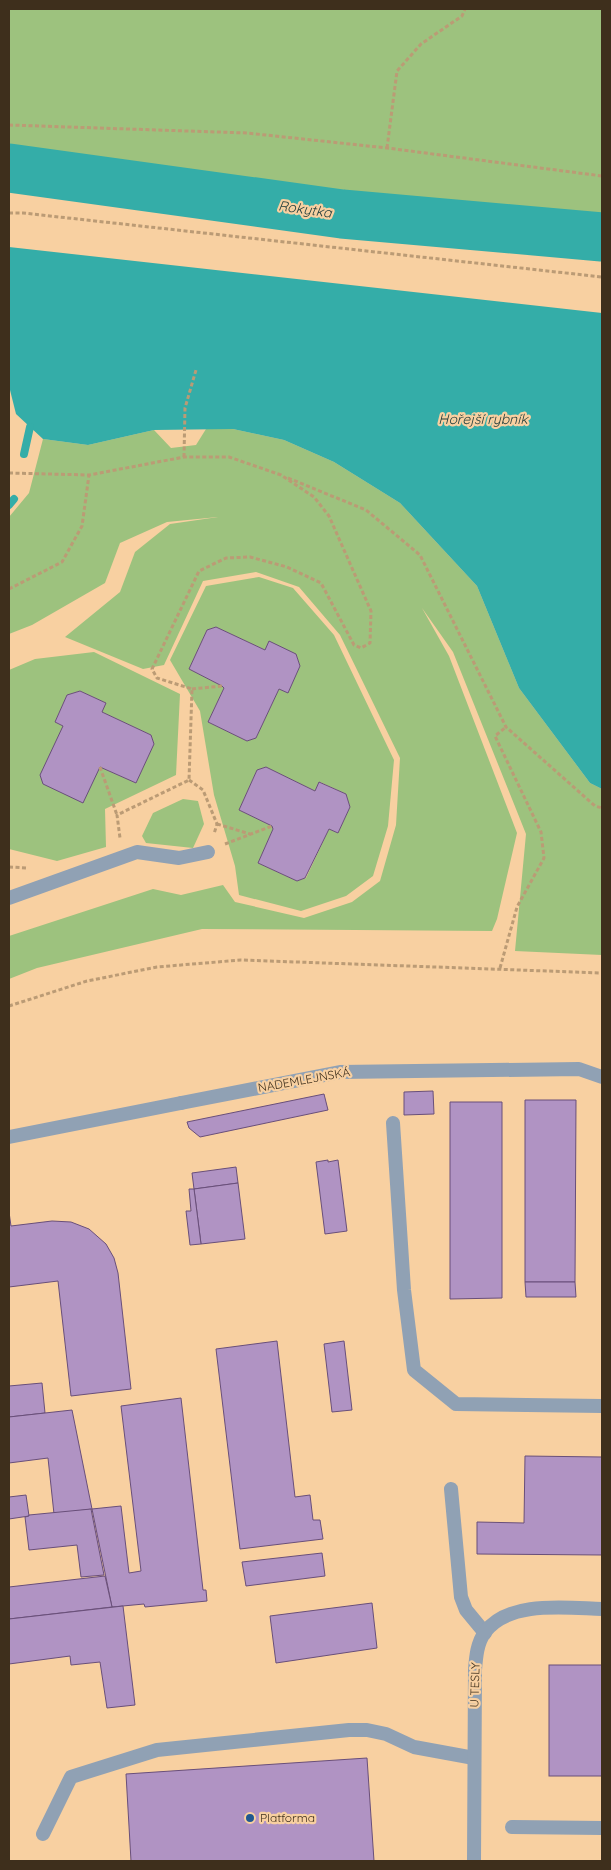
<svg xmlns="http://www.w3.org/2000/svg" width="611" height="1870" font-family="Quicksand,sans-serif">
  <style>
    .green { fill: #9dc27e; fill-rule: evenodd }
    .water { fill: #34ada8 }
    .lines { fill: none; stroke-linecap: round; stroke-linejoin: round }
    .stream { stroke: #34ada8; stroke-width: 8 }
    .river { stroke: #34ada8; stroke-width: 49 }
    .building { fill: #b093c3; stroke: #694f7a }
    .path { stroke: #bb9b75; stroke-width: 3; stroke-dasharray: 4 2.5; stroke-linecap: butt }
    .service { stroke: #90a1b4; stroke-width: 14 }
    .pedestrian { stroke: #90a1b4; stroke-width: 14 }
    .minor { stroke: #90a1b4; stroke-width: 14 }
    .poi-dot { fill: #205890; stroke: #f8d0a1; stroke-width: 2 }
    .labels { text-anchor: middle; stroke-width: 4.5; stroke-linejoin: round; paint-order: stroke }
    .street-label { font-size: 12px; fill: #3e2f1c; stroke: #f8d0a1 }
    .poi-label { font-size: 12px; fill: #3e2f1c; stroke: #f8d0a1; text-anchor: start }
    .water-label { font-size: 14px; font-style: italic; fill: #253f3d; stroke: #f8d0a1 }
  </style>
  <rect width="100%" height="100%" fill="#f8d0a1"/>
  <g class="green">
    <path d="M 9,9 L 602,9 L 602,221 L 9,157 Z"/>
    <path d="M 206,429 L 233,429 L 284,440 L 334,462 L 400,503 L 477,586 L 519,688 L 590,783 L 602,789 L 602,955 L 515,951 L 526,834 L 453,652 L 422,608 L 449,656 L 517,833 L 497,919 L 492,931 L 202,929 L 37,968 L 9,979 L 9,936 L 153,889 L 181,895 L 223,885 L 235,902 L 304,918 L 352,902 L 380,881 L 396,825 L 400,758 L 340,635 L 299,587 L 256,572 L 203,581 L 164,665 L 143,669 L 65,637 L 120,592 L 135,552 L 170,524 L 218,517 L 167,522 L 120,543 L 105,583 L 32,625 L 9,634 L 9,517 L 29,493 L 43,439 L 88,445 L 154,430 L 171,448 L 196,445 Z"/>
    <path d="M 259,577 L 293,588 L 334,635 L 394,760 L 388,826 L 373,876 L 346,896 L 301,911 L 239,895 L 235,866 L 214,795 L 200,711 L 170,660 L 206,586 ZM 216,627 L 265,650 L 296,654 L 300,666 L 288,692 L 279,689 L 256,738 L 247,741 L 208,722 L 224,688 L 222,686 L 189,669 L 207,630 ZM 266,767 L 315,791 L 320,782 L 346,794 L 350,807 L 338,833 L 329,829 L 306,878 L 297,881 L 258,863 L 273,829 L 272,826 L 239,810 L 257,770 Z"/>
    <path d="M 94,652 L 180,694 L 176,775 L 105,809 L 106,847 L 57,861 L 9,849 L 9,670 L 35,659 ZM 80,691 L 106,703 L 102,712 L 151,735 L 154,744 L 136,783 L 100,767 L 63,726 L 55,722 L 67,695 Z"/>
    <path d="M 183,799 L 198,801 L 204,824 L 193,848 L 146,843 L 142,836 L 153,813 Z"/>
  </g>
  <path class="water" d="M 9,247 L 602,313 L 602,789 L 590,783 L 519,688 L 477,586 L 400,503 L 334,462 L 284,440 L 233,429 L 154,430 L 88,445 L 43,439 L 16,414 L 9,386 Z"/>
  <g class="lines">
    <g class="stream">
      <path d="M 24,454 L 30,427"/>
      <path d="M 9,505 L 14,499"/>
    </g>
    <path class="river" d="M 9,168 L 342,214 L 602,237"/>
  </g>
  <g class="building">
    <path d="M 216,627 L 265,650 L 269,641 L 296,654 L 300,666 L 288,693 L 279,689 L 256,738 L 247,741 L 208,722 L 224,688 L 222,686 L 189,669 L 207,630 Z"/>
    <path d="M 80,691 L 106,703 L 102,712 L 151,735 L 154,744 L 136,783 L 100,767 L 83,803 L 43,784 L 40,775 L 63,726 L 55,722 L 67,695 Z"/>
    <path d="M 266,767 L 315,791 L 319,782 L 346,794 L 350,807 L 338,833 L 329,829 L 305,878 L 297,881 L 258,863 L 273,829 L 272,826 L 239,810 L 257,770 Z"/>
    <path d="M 433,1091 L 434,1114 L 404,1115 L 404,1092 Z"/>
    <path d="M 324,1094 L 328,1110 L 200,1137 L 189,1128 L 187,1122 Z"/>
    <path d="M 525,1100 L 576,1100 L 575,1282 L 525,1282 Z"/>
    <path d="M 450,1102 L 502,1102 L 502,1298 L 450,1299 Z"/>
    <path d="M 328,1160 L 328,1162 L 338,1160 L 347,1231 L 325,1234 L 316,1162 Z"/>
    <path d="M 236,1167 L 238,1183 L 194,1189 L 192,1173 Z"/>
    <path d="M 238,1183 L 245,1239 L 201,1244 L 194,1189 Z"/>
    <path d="M 189,1189 L 194,1189 L 201,1244 L 190,1245 L 186,1211 L 191,1211 Z"/>
    <path d="M 9,1212 L 11,1226 L 52,1221 L 71,1222 L 89,1229 L 106,1244 L 114,1258 L 118,1273 L 131,1389 L 71,1396 L 58,1281 L 9,1287 Z"/>
    <path d="M 525,1282 L 575,1282 L 576,1297 L 526,1297 Z"/>
    <path d="M 277,1341 L 295,1497 L 310,1495 L 313,1520 L 320,1520 L 323,1539 L 240,1549 L 216,1349 Z"/>
    <path d="M 344,1341 L 352,1410 L 332,1412 L 324,1344 Z"/>
    <path d="M 42,1383 L 45,1413 L 9,1417 L 9,1386 Z"/>
    <path d="M 181,1398 L 203,1590 L 206,1590 L 207,1601 L 145,1607 L 144,1604 L 112,1607 L 92,1509 L 121,1506 L 129,1573 L 141,1571 L 121,1406 Z"/>
    <path d="M 72,1410 L 92,1509 L 54,1514 L 48,1458 L 9,1463 L 9,1417 Z"/>
    <path d="M 525,1456 L 602,1457 L 602,1555 L 477,1554 L 477,1522 L 524,1523 Z"/>
    <path d="M 26,1495 L 29,1516 L 9,1519 L 9,1497 Z"/>
    <path d="M 91,1509 L 104,1575 L 81,1577 L 77,1545 L 29,1550 L 25,1517 L 29,1516 L 29,1515 Z"/>
    <path d="M 322,1553 L 325,1576 L 246,1586 L 242,1562 Z"/>
    <path d="M 105,1576 L 112,1607 L 9,1619 L 9,1587 Z"/>
    <path d="M 372,1603 L 377,1648 L 276,1663 L 270,1616 Z"/>
    <path d="M 123,1606 L 135,1705 L 107,1708 L 100,1662 L 71,1665 L 70,1656 L 9,1664 L 9,1619 Z"/>
    <rect x="549" y="1665" width="53" height="111"/>
    <path d="M 367,1758 L 374,1861 L 131,1861 L 126,1774 Z"/>
  </g>
  <g class="lines">
    <g class="path">
      <path d="M 9,125 L 247,133 L 387,148 L 602,176"/>
      <path d="M 387,148 L 397,71 L 421,44 L 462,16 L 465,9"/>
      <path d="M 9,213 L 23,213 L 602,277"/>
      <path d="M 184,457 L 185,408 L 196,370"/>
      <path d="M 9,473 L 89,475 L 184,457 L 229,457 L 281,475 L 314,497 L 329,516 L 371,611 L 370,643 L 361,648 L 354,645 L 321,583 L 287,567 L 250,557 L 226,558 L 199,571 L 152,669 L 157,678 L 192,689 L 189,780 L 117,815 L 120,838"/>
      <path d="M 288,478 L 366,510 L 420,555 L 506,727 L 595,806 L 602,808"/>
      <path d="M 9,589 L 62,562 L 82,526 L 89,475"/>
      <path d="M 192,689 L 222,686"/>
      <path d="M 100,767 L 117,815"/>
      <path d="M 189,780 L 203,790 L 217,824 L 214,834"/>
      <path d="M 217,824 L 250,834"/>
      <path d="M 225,844 L 272,826"/>
      <path d="M 9,867 L 27,868"/>
      <path d="M 500,968 L 517,907 L 544,858 L 541,832 L 495,736 L 506,727"/>
      <path d="M 9,1006 L 87,981 L 157,967 L 241,960 L 602,973"/>
    </g>
    <g class="service">
      <path d="M 9,898 L 137,852 L 179,858 L 208,852"/>
      <path d="M 181,1103 L 340,1072 L 579,1069 L 602,1077"/>
      <path d="M 393,1123 L 404,1290 L 414,1370 L 456,1404 L 602,1406"/>
      <path d="M 451,1489 L 461,1597 L 466,1610 L 485,1633"/>
      <path d="M 43,1834 L 71,1777 L 157,1750 L 349,1730 L 367,1730 L 386,1734 L 414,1747 L 474,1758"/>
    </g>
    <path class="pedestrian" d="M 512,1827 L 602,1828"/>
    <g class="minor">
      <path d="M 9,1137 L 181,1103"/>
      <path d="M 474,1861 L 475,1670 C 476,1657 477,1643 485,1632 C 509,1600 566,1608 602,1609"/>
    </g>
  </g>
  <circle class="poi-dot" cx="250" cy="1818" r="5"/>
  <g class="labels">
    <g class="street-label">
      <text transform="translate(304 1080) rotate(-10)" y="4">NADEMLEJNSKÁ</text>
      <text transform="translate(475 1685) rotate(-88)" y="4">U TESLY</text>
    </g>
    <g class="poi-label">
      <text x="260" y="1822">Platforma</text>
    </g>
    <g class="water-label">
      <text transform="translate(305 209) rotate(8)" y="5">Rokytka</text>
      <text x="483" y="424">Hořejší rybník</text>
    </g>
  </g>
  <rect width="611" height="1870" fill="none" stroke="#3e2f1c" stroke-width="20"/>
</svg>
